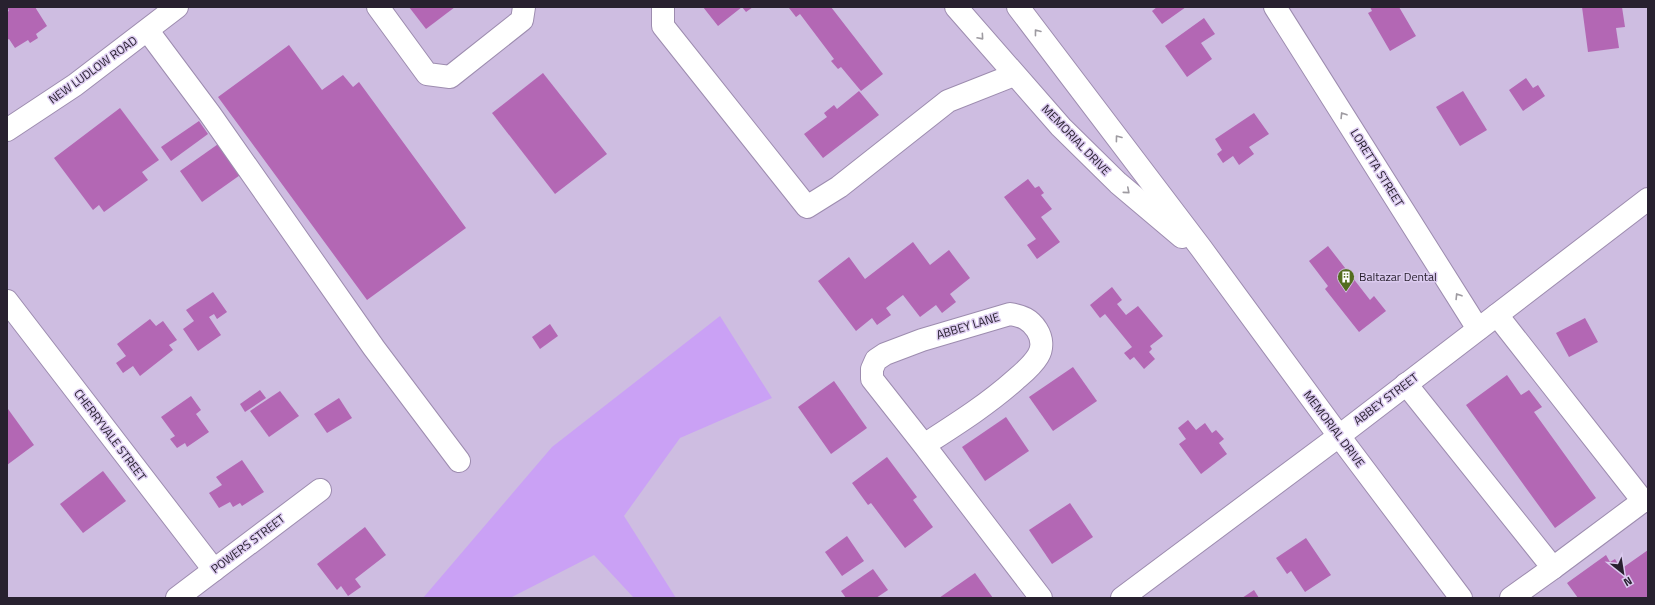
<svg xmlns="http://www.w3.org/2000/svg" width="1655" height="605" font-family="'Titillium Web',sans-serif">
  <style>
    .green { fill: #caa1f5 }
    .building { fill: #b367b4 }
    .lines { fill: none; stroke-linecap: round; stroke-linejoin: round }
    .minor-casing { stroke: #9d8caf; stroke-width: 24 }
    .major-casing { stroke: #9d8caf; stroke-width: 24 }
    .minor { stroke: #fff; stroke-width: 22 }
    .major { stroke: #fff; stroke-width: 22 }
    .oneway { stroke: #9e9ba1 }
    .labels { text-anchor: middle; stroke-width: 3; stroke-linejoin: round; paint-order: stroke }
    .street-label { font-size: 12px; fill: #28212f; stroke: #dbcaef }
    .poi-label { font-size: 12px; fill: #28212f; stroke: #dbcaef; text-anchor: start }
  </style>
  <rect width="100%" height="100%" fill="#cebde1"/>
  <path class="green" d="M 720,316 L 772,398 L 680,438 L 624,516 L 676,598 L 634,598 L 594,555 L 510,598 L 423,598 L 552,447 Z"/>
  <g class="building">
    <path d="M 7,7 L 35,7 L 47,26 L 36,34 L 38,38 L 30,43 L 28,40 L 15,48 L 9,39 L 7,40 L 7,12 L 9,11 Z"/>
    <path d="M 409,7 L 455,7 L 426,29 Z"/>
    <path d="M 703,7 L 753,7 L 746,12 L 742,7 L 718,26 Z"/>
    <path d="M 790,7 L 831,7 L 883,74 L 861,91 L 841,67 L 838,69 L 831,61 L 834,59 L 800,14 L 796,17 L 789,8 Z"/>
    <path d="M 1157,7 L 1186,7 L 1162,24 L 1152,11 Z"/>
    <path d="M 1370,7 L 1399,7 L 1416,36 L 1390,51 L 1368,13 L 1372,11 Z"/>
    <path d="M 1582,7 L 1622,7 L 1625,27 L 1616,28 L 1619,48 L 1588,52 Z"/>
    <path d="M 1204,18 L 1215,34 L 1201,43 L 1212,59 L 1187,77 L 1165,46 Z"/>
    <path d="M 289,45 L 322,90 L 343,75 L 353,87 L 359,82 L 466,228 L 367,300 L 218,97 Z"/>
    <path d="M 543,73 L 607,154 L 555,194 L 492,113 Z"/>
    <path d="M 1526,78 L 1533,88 L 1538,85 L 1545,96 L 1523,111 L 1509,90 Z"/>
    <path d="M 859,91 L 879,115 L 823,158 L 804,134 L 827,117 L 824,113 L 834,105 L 837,109 Z"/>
    <path d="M 1463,91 L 1487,130 L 1460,146 L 1436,107 Z"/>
    <path d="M 120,108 L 159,160 L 142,172 L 148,180 L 104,212 L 99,205 L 93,210 L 54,158 Z"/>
    <path d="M 1254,113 L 1269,134 L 1249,147 L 1254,154 L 1239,165 L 1233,156 L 1223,163 L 1217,154 L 1222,150 L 1215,139 Z"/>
    <path d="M 199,121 L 208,134 L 171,161 L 161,147 Z"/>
    <path d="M 221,142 L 243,173 L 202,202 L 180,171 Z"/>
    <path d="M 1028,179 L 1035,188 L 1039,186 L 1044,193 L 1041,195 L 1052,209 L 1041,217 L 1060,242 L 1037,259 L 1027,245 L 1036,239 L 1004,197 Z"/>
    <path d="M 913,242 L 930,265 L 949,250 L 970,278 L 950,294 L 956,302 L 942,313 L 936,305 L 920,317 L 903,295 L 886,308 L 891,315 L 877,325 L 872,318 L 856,331 L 818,281 L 849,257 L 865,279 Z"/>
    <path d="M 1328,246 L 1370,300 L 1374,296 L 1386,311 L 1359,332 L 1325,289 L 1328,286 L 1309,261 Z"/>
    <path d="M 1112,287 L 1122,300 L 1117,304 L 1126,315 L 1138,306 L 1163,336 L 1150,346 L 1152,349 L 1149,352 L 1155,359 L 1144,369 L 1134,357 L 1130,360 L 1124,353 L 1132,347 L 1105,314 L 1100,318 L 1090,305 Z"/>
    <path d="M 213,292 L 227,312 L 217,319 L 214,314 L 209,317 L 221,335 L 198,351 L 183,329 L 194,321 L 186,310 Z"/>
    <path d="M 1585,318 L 1598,342 L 1569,357 L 1556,333 Z"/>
    <path d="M 150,319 L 156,326 L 163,321 L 177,340 L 169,345 L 173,350 L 140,376 L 133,366 L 123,373 L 116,363 L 126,356 L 117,344 Z"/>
    <path d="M 550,324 L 558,336 L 540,349 L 532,337 Z"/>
    <path d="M 1073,367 L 1097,401 L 1053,431 L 1029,397 Z"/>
    <path d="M 1507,375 L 1521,395 L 1529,390 L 1542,407 L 1534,412 L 1596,498 L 1555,528 L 1466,405 Z"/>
    <path d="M 834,381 L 867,428 L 831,454 L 798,407 Z"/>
    <path d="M 260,390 L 266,398 L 245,412 L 240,404 Z"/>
    <path d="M 280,391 L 299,416 L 269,437 L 250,411 Z"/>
    <path d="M 191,396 L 201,410 L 196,414 L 209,432 L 187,447 L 185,443 L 177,448 L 170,439 L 175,436 L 161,417 Z"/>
    <path d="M 339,398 L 352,418 L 327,433 L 314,414 Z"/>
    <path d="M 8,409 L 34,445 L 7,465 L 7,410 Z"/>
    <path d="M 1006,417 L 1029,451 L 985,481 L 962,447 Z"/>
    <path d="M 1188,420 L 1196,430 L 1205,423 L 1212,433 L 1216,430 L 1224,439 L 1219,443 L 1227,454 L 1201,474 L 1179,444 L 1186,439 L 1178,428 Z"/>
    <path d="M 887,457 L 917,497 L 913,500 L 933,527 L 905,548 L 871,503 L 868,505 L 852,483 Z"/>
    <path d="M 242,460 L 264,492 L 242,506 L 240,503 L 233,507 L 230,502 L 219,508 L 209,493 L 222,485 L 216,477 Z"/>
    <path d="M 103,471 L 126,501 L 83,533 L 60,504 Z"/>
    <path d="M 1070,503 L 1093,537 L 1052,564 L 1029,530 Z"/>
    <path d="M 365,527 L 386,555 L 355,579 L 361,587 L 348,596 L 341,586 L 337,590 L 317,564 Z"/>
    <path d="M 847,536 L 864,561 L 842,576 L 825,552 Z"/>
    <path d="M 1306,538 L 1331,575 L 1305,592 L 1291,571 L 1287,574 L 1276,558 Z"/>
    <path d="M 1648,550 L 1648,598 L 1578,598 L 1567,583 L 1606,555 L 1610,562 L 1615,559 L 1621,569 Z"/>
    <path d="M 873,569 L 888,590 L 876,598 L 846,598 L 841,591 Z"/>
    <path d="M 975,573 L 993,598 L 939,598 Z"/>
    <path d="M 1254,590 L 1259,598 L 1242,598 Z"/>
  </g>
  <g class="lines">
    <g class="minor-casing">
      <g id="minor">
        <path d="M 378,7 L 427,74 L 450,77 L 522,20 L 524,7"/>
        <path d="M 663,7 L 663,26 L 807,207 L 839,187 L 948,101 L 1014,75"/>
        <path d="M 1275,7 L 1478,329"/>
        <path d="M 148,31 L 210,114 L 374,348 L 459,461"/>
        <path d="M 7,301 L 214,570"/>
        <path d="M 1497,315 L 1643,501 L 1648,501"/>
        <path d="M 1406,384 L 1553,568 L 1511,598"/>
        <path d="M 924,445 C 955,425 987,405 1015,380 C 1023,373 1032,366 1038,356 C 1043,348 1042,338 1037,330 C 1030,319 1022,316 1010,314 L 922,340 L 885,354 L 876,360 L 872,369 L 872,379 L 924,445 L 1041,598"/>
        <path d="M 1553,568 L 1643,501"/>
        <path d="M 177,598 L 320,490"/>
        <path d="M 1122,598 L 1339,436 L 1648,199"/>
      </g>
    </g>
    <g class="major-casing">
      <g id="major">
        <path d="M 956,7 L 1061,127 L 1118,183 L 1182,237"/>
        <path d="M 1018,7 L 1201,248 L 1339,436 L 1461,598"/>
        <path d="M 7,130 L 75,85 L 177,7"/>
      </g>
    </g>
    <use href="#minor" class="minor"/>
    <use href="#major" class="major"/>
  </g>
  <defs><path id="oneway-chevron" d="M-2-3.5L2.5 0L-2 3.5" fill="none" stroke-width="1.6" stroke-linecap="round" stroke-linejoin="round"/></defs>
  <g class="oneway">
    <use href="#oneway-chevron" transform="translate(1037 32) rotate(-128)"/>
    <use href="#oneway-chevron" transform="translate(981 37) rotate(49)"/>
    <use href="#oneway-chevron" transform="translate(1343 115) rotate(-122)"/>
    <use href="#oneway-chevron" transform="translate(1118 138) rotate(-127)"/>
    <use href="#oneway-chevron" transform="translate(1127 191) rotate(41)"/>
    <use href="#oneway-chevron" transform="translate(1458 296) rotate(-122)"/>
  </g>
  <defs>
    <g id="building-pin" transform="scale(0.9)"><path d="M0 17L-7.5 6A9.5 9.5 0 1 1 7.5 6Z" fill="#536d20" stroke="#dbcaef"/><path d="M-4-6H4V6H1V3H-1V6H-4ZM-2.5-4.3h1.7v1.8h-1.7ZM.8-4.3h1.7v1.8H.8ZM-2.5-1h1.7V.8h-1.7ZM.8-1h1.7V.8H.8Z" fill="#fff"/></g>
  </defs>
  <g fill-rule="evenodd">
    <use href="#building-pin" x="1346" y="277"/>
  </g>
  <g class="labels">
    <g class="street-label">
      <text transform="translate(93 70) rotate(-36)" y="4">NEW LUDLOW ROAD</text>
      <text transform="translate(1076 140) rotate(46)" y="4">MEMORIAL DRIVE</text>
      <text transform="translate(1377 168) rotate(58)" y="4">LORETTA STREET</text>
      <text transform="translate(968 326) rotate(-17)" y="4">ABBEY LANE</text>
      <text transform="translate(1386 399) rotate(-37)" y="4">ABBEY STREET</text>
      <text transform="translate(1334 429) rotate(53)" y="4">MEMORIAL DRIVE</text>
      <text transform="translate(110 435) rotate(53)" y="4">CHERRYVALE STREET</text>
      <text transform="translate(248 544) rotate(-37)" y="4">POWERS STREET</text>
    </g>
    <g class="poi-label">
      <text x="1359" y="281">Baltazar Dental</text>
    </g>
  </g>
  <rect width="1655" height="605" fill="none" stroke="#28212f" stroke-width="16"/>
  <g transform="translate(1623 573) rotate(150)" stroke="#dbcaef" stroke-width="3" paint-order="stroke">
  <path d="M0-3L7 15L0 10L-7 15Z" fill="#28212f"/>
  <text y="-6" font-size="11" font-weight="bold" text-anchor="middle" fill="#28212f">N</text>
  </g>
</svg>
